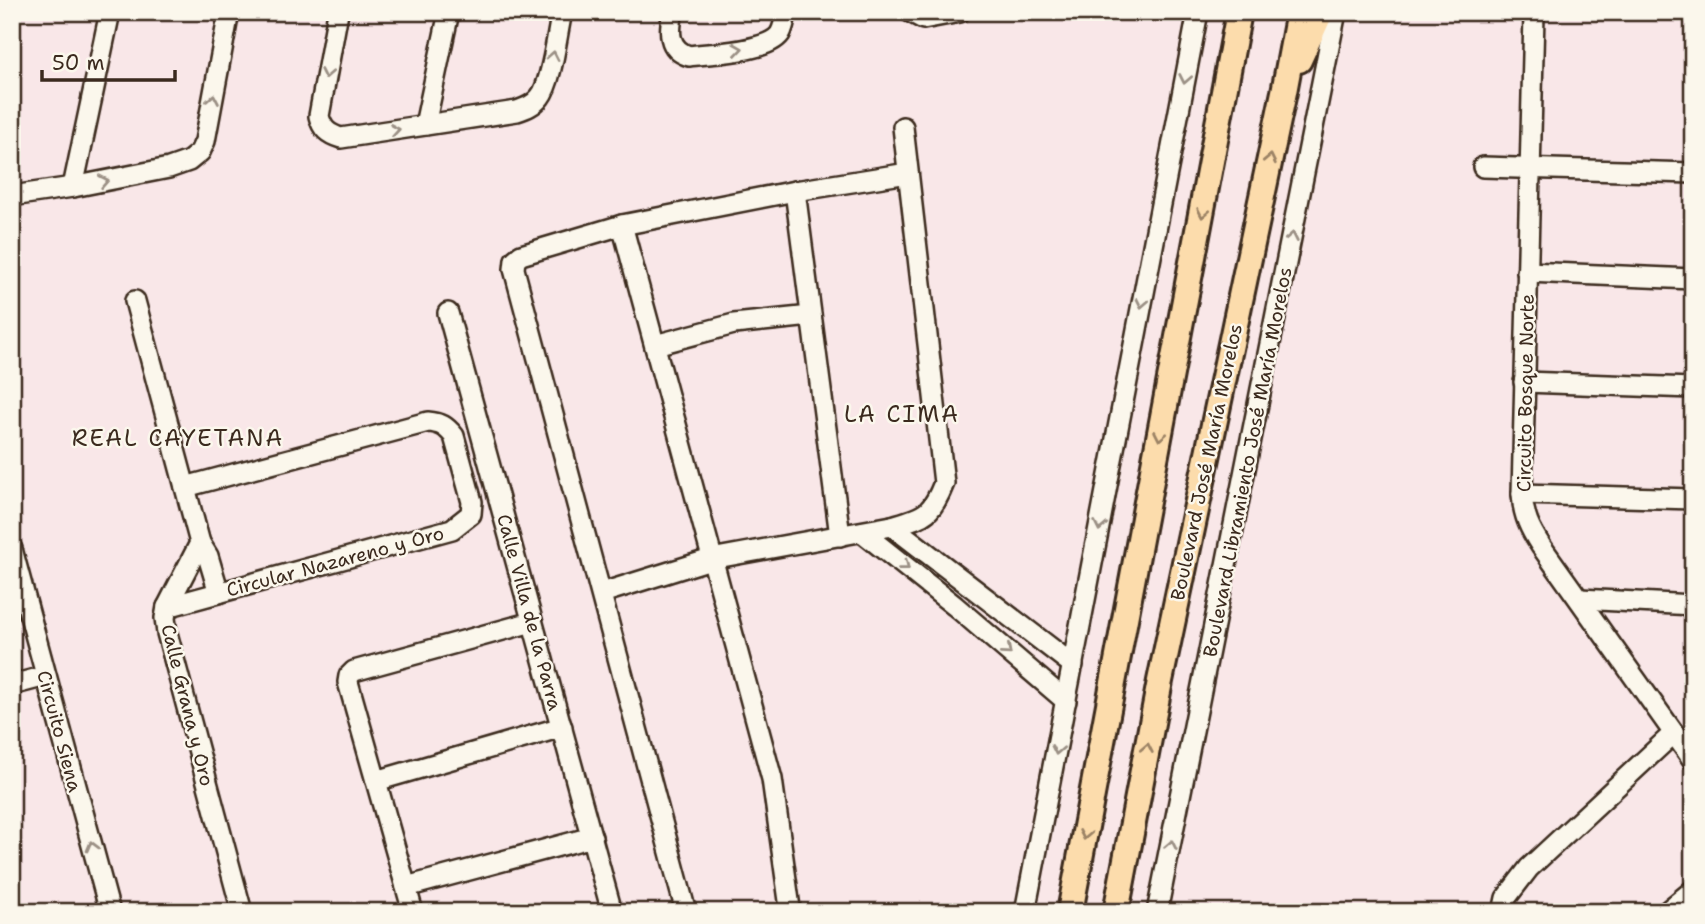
<svg xmlns="http://www.w3.org/2000/svg" width="1705" height="924" font-family="'Shantell Sans',sans-serif">
  <style>
    .lines { fill: none; stroke-linecap: round; stroke-linejoin: round }
    .minor-casing { stroke: #3b2a1e; stroke-width: 24 }
    .major-casing { stroke: #3b2a1e; stroke-width: 30 }
    .minor { stroke: #fbf7ec; stroke-width: 19 }
    .major { stroke: #fcdcac; stroke-width: 24 }
    .oneway { stroke: #9b9085 }
    .oneway2 { stroke: #9c8365 }
    .labels { text-anchor: middle; stroke-width: 5; stroke-linejoin: round; paint-order: stroke }
    .street-label { font-size: 19px; fill: #3b2a1e; stroke: #fbf7ec }
    .quarter-label { font-size: 23px; letter-spacing: 2px; fill: #3b2a1e; stroke: #fbf7ec }
  </style>
  <rect width="100%" height="100%" fill="#f9e7e8"/>
  <filter id="ink" filterUnits="userSpaceOnUse"><feTurbulence type="fractalNoise" baseFrequency=".0143" numOctaves="2"/><feDisplacementMap in="SourceGraphic" scale="14" xChannelSelector="R" yChannelSelector="G"/><feConvolveMatrix kernelMatrix="1 2 1 2 8 2 1 2 1" color-interpolation-filters="sRGB"/></filter>
  <g filter="url(#ink)">
    <g class="lines">
      <g class="minor-casing">
        <g id="minor">
          <path d="M 338,12 L 319,116 C 322,129 328,134 341,138 L 517,111 C 526,108 534,105 540,97 C 552,82 557,33 562,12"/>
          <path d="M 673,12 C 669,30 667,49 689,56 C 711,53 767,52 780,34 C 784,27 785,20 786,12"/>
          <path d="M 910,12 L 923,19 L 960,12"/>
          <path d="M 1534,15 L 1522,494 C 1523,515 1530,529 1541,546 L 1693,760"/>
          <path d="M 425,125 L 449,12"/>
          <path d="M 1483,167 L 1693,173"/>
          <path d="M 73,187 L 110,12"/>
          <path d="M 795,191 L 840,536"/>
          <path d="M 12,196 L 73,187 L 169,168 L 189,161 L 200,152 L 205,141 L 229,12"/>
          <path d="M 622,225 L 772,779 L 790,908 L 789,912"/>
          <path d="M 1527,272 L 1693,279"/>
          <path d="M 135,301 L 200,543 L 167,607 L 165,618 L 167,633 L 242,912"/>
          <path d="M 448,313 L 612,912"/>
          <path d="M 655,345 L 734,324 L 811,316"/>
          <path d="M 1524,382 L 1693,388"/>
          <path d="M 1522,494 L 1693,499"/>
          <path d="M 892,526 L 1073,665"/>
          <path d="M 862,532 L 955,606 L 1066,701"/>
          <path d="M 200,543 L 208,556 L 219,593"/>
          <path d="M 12,549 L 110,912"/>
          <path d="M 602,593 L 711,559 L 892,526 C 925,516 931,516 944,483 L 903,127"/>
          <path d="M 1580,599 L 1693,605"/>
          <path d="M 167,607 L 452,529 L 471,514 L 472,502 L 454,436 C 446,426 441,423 428,422 L 185,487"/>
          <path d="M 12,685 L 46,676"/>
          <path d="M 376,781 L 562,727"/>
          <path d="M 406,887 L 592,837"/>
          <path d="M 413,912 L 348,682 L 349,676 L 354,671 L 532,622"/>
          <path d="M 686,912 L 514,269 L 515,260 L 521,255 L 622,225 L 795,191 L 908,173"/>
          <path d="M 1025,912 L 1198,12"/>
          <path d="M 1157,912 L 1336,12"/>
          <path d="M 1503,912 L 1506,898 L 1529,868 L 1674,733"/>
          <path d="M 1666,912 L 1693,890"/>
        </g>
      </g>
      <g class="major-casing">
        <g id="major">
          <path d="M 1299,60 L 1321,12"/>
          <path d="M 1070,912 L 1239,12"/>
          <path d="M 1116,912 L 1160,681 L 1284,92 L 1299,12"/>
        </g>
      </g>
      <use href="#minor" class="minor"/>
      <use href="#major" class="major"/>
    </g>
    <defs><path id="oneway-chevron" d="M-2-3.5L2.5 0L-2 3.5" fill="none" stroke-width="1.6" stroke-linecap="round" stroke-linejoin="round" transform="scale(1.75)"/></defs>
    <g class="oneway">
      <use href="#oneway-chevron" transform="translate(738 49) rotate(-8)"/>
      <use href="#oneway-chevron" transform="translate(553 56) rotate(-79)"/>
      <use href="#oneway-chevron" transform="translate(326 74) rotate(101)"/>
      <use href="#oneway-chevron" transform="translate(1185 79) rotate(101)"/>
      <use href="#oneway-chevron" transform="translate(213 99) rotate(-80)"/>
      <use href="#oneway-chevron" transform="translate(395 130) rotate(-9)"/>
      <use href="#oneway-chevron" transform="translate(104 181) rotate(-11)"/>
      <use href="#oneway-chevron" transform="translate(1292 237) rotate(-79)"/>
      <use href="#oneway-chevron" transform="translate(1142 303) rotate(101)"/>
      <use href="#oneway-chevron" transform="translate(1100 526) rotate(101)"/>
      <use href="#oneway-chevron" transform="translate(905 566) rotate(38)"/>
      <use href="#oneway-chevron" transform="translate(1007 651) rotate(41)"/>
      <use href="#oneway-chevron" transform="translate(1057 750) rotate(101)"/>
      <use href="#oneway-chevron" transform="translate(1171 845) rotate(-79)"/>
      <use href="#oneway-chevron" transform="translate(92 846) rotate(-105)"/>
    </g>
    <g class="oneway2">
      <use href="#oneway-chevron" transform="translate(1270 159) rotate(-78)"/>
      <use href="#oneway-chevron" transform="translate(1203 213) rotate(101)"/>
      <use href="#oneway-chevron" transform="translate(1160 436) rotate(101)"/>
      <use href="#oneway-chevron" transform="translate(1147 748) rotate(-79)"/>
      <use href="#oneway-chevron" transform="translate(1085 835) rotate(101)"/>
    </g>
  </g>
  <g class="labels">
    <g class="street-label">
      <text transform="translate(1525 393) rotate(-89)" y="7">Circuito Bosque Norte</text>
      <text transform="translate(1206 462) rotate(-78)" y="7">Boulevard José María Morelos</text>
      <text transform="translate(1247 462) rotate(-79)" y="7">Boulevard Libramiento José María Morelos</text>
      <text transform="translate(335 561) rotate(-15)" y="7">Circular Nazareno y Oro</text>
      <text transform="translate(530 612) rotate(75)" y="7">Calle Villa de la Parra</text>
      <text transform="translate(188 705) rotate(76)" y="7">Calle Grana y Oro</text>
      <text transform="translate(60 731) rotate(75)" y="7">Circuito Siena</text>
    </g>
    <g class="quarter-label">
      <text x="902" y="422">LA CIMA</text>
      <text x="178" y="446">REAL CAYETANA</text>
    </g>
  </g>
  <rect width="1705" height="924" fill="none" stroke="#fbf7ec" stroke-width="42"/>
  <rect x="21" y="21" width="1663" height="882" fill="none" stroke="#3b2a1e" stroke-width="2.5" filter="url(#ink)"/>
  <path d="M42 70v10h133v-10" fill="none" stroke="#3b2a1e" stroke-width="3.5"/>
  <text x="52" y="70" font-size="21" fill="#3b2a1e" stroke="#fbf7ec" stroke-width="5" paint-order="stroke">50 m</text>
</svg>
